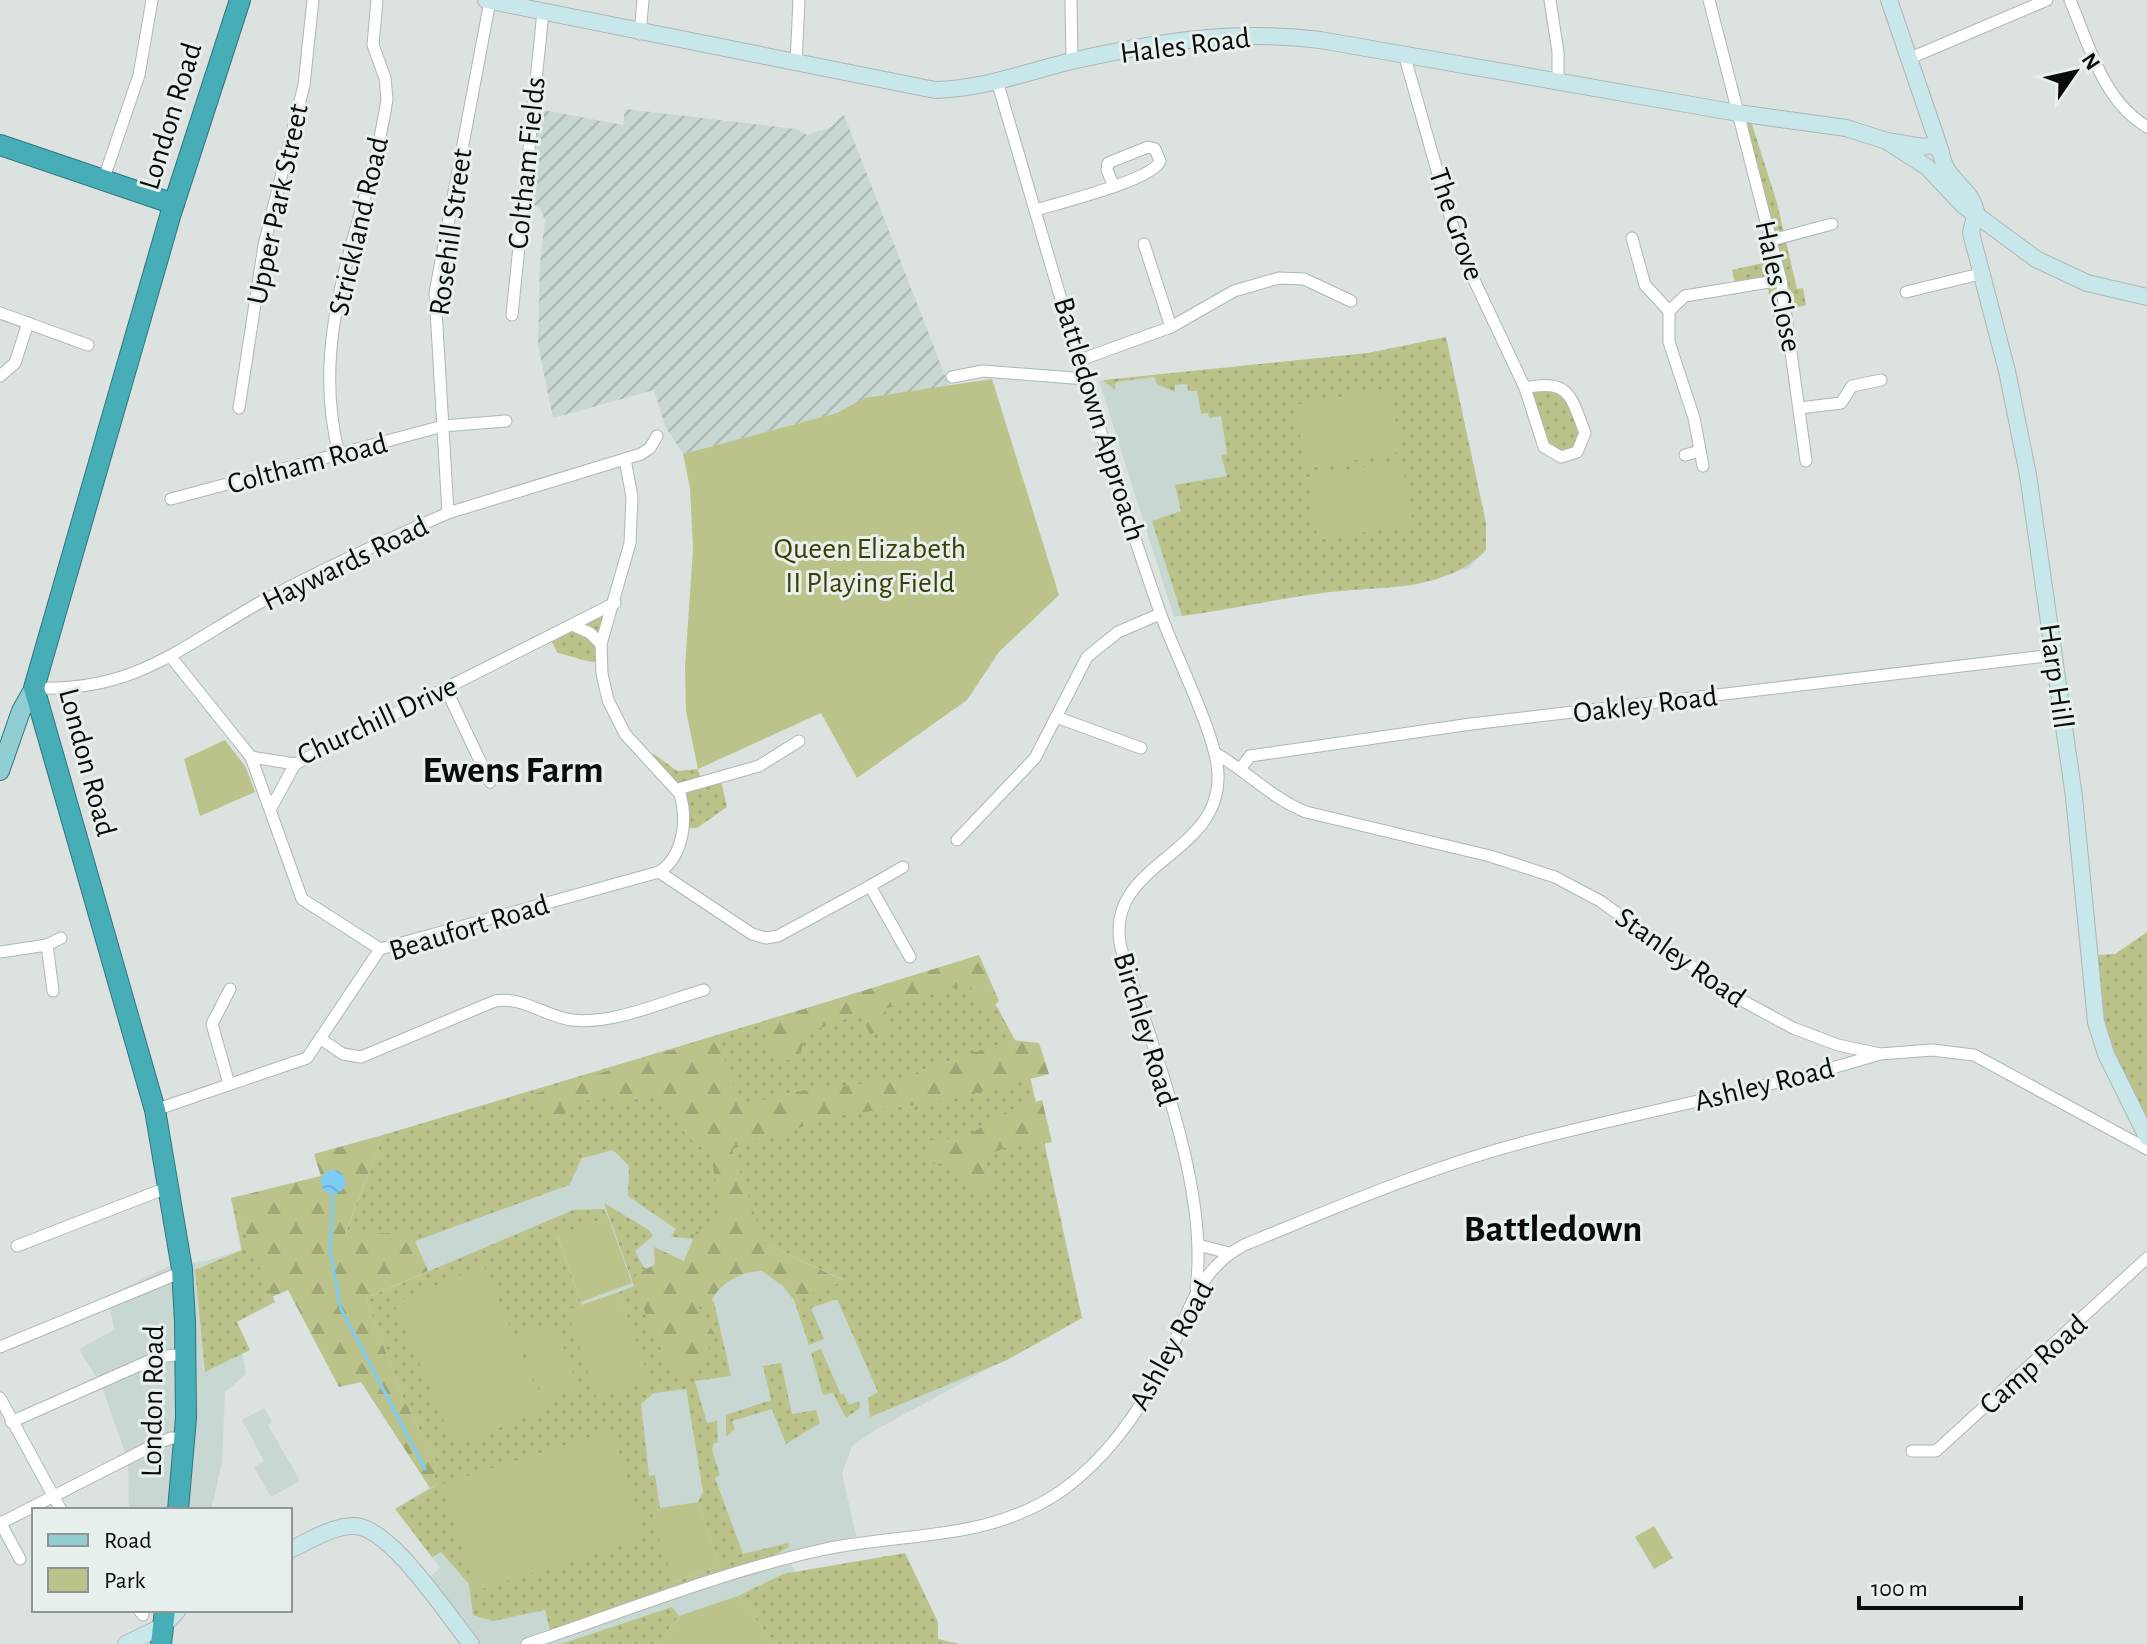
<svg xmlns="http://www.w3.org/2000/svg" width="2147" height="1644" font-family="'Alegreya Sans',sans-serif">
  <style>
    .built { fill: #c8d7d2 }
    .industrial { fill: url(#industrial-furrows) }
    .grass { fill: url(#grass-dots); fill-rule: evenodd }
    .forest { fill: url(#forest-firs) }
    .park { fill: #bbc38a }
    .water { fill: url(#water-waves) }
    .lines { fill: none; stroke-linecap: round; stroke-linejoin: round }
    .stream { stroke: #7dccf7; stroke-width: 3 }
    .street-casing { stroke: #afb6b4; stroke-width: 13 }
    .secondary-casing { stroke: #afb6b4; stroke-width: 18 }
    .primary-casing { stroke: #32757c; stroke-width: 20 }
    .highway-casing { stroke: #32757c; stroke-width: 22 }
    .street { stroke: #fff; stroke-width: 11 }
    .secondary { stroke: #c8e7ea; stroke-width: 16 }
    .primary { stroke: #91ced4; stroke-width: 18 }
    .highway { stroke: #47aeb8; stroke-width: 20 }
    .labels { text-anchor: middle; stroke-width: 6; stroke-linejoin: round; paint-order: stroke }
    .street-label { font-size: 30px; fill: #0a0c0c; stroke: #e8f0ed }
    .park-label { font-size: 30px; fill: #3a4004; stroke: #e8f0ed }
    .district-label { font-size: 38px; font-weight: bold; fill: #0a0c0c; stroke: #e8f0ed }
  </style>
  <defs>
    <pattern id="industrial-furrows" width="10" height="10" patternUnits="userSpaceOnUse" patternTransform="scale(2)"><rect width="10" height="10" fill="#c8d7d2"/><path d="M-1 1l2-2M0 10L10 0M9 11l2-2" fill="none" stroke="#aab7b3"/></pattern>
    <pattern id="grass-dots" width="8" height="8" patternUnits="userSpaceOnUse" patternTransform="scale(2)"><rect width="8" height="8" fill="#bbc38a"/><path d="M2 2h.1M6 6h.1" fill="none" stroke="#9fa676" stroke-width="1.8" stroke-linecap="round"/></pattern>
    <pattern id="forest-firs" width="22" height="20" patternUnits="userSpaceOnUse" patternTransform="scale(2)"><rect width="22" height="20" fill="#bbc38a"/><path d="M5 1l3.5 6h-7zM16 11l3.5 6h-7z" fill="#9fa676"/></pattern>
    <pattern id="water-waves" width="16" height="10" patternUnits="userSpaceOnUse" patternTransform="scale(2)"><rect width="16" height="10" fill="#7dccf7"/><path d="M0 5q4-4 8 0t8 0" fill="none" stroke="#6baed3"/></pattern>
  </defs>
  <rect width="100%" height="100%" fill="#dbe2e0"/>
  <g class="built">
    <path d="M 1446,337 L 1486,523 L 1486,550 L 1469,568 L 1410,586 L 1323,592 L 1174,617 L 1099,381 L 1368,353 Z"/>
    <path d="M 971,959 L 1082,1318 L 877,1429 L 852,1446 L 842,1474 L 858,1543 L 788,1559 L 819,1613 L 949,1644 L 471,1644 L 422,1584 L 440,1568 L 395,1509 L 430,1487 L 361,1382 L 339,1387 L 288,1289 L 235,1313 L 246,1374 L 225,1392 L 222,1462 L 211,1510 L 129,1510 L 128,1461 L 102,1387 L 79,1349 L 114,1330 L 108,1296 L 172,1265 L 207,1261 L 241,1250 L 231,1198 L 321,1176 L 314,1154 L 594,1077 L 779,1016 Z"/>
    <path d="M 264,1408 L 272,1422 L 268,1425 L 300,1481 L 271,1497 L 254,1467 L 264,1461 L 242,1420 Z"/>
  </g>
  <path class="industrial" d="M 532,108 L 623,125 L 625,109 L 796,129 L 807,135 L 831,127 L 844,115 L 949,386 L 864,398 L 837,413 L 683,454 L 665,426 L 654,390 L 553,418 L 538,345 L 540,263 L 545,220 L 539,206 L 522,204 Z"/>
  <g class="grass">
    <path d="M 1738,113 L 1749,115 L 1777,203 L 1797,289 L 1803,288 L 1806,305 L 1787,310 L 1790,330 L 1777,333 L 1767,284 L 1736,287 L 1732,270 L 1776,260 Z"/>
    <path d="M 1446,337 L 1486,523 L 1486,550 C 1443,594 1379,585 1323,593 C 1276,599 1229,610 1182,616 L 1152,521 L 1181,511 L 1175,485 L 1227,476 L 1221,455 L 1227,454 L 1221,416 L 1209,418 L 1208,413 L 1201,414 L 1197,391 L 1188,391 L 1187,384 L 1175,385 L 1175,392 L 1157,384 L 1154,377 L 1116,382 L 1115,390 L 1103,380 L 1368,353 Z"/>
    <path d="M 1559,386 L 1585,433 L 1577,452 L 1550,453 L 1525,388 Z"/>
    <path d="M 615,603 L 601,661 L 591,662 L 558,653 L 549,637 Z"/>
    <path d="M 654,754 L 677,771 L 698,769 L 702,783 L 720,777 L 727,807 L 697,828 L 682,828 L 682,800 L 647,761 Z"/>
    <path d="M 2147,932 L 2147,1118 L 2105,1033 L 2096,955 L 2115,954 Z"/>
    <path d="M 971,959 L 1027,1062 L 1082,1318 L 1007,1360 L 870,1417 L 868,1398 L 878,1392 L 837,1299 L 811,1308 L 824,1339 L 809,1345 L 794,1300 L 844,1280 L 765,1244 L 671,1237 L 676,1229 L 628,1196 L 629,1166 L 613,1150 L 582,1158 L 569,1185 L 396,1248 L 345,1235 L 383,1135 Z"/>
    <path d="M 231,1198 L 275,1302 L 237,1322 L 250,1350 L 205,1372 L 195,1270 L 242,1250 Z"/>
    <path d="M 604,1203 L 649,1230 L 653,1236 L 635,1251 L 644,1268 L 659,1268 L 714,1302 L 731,1376 L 695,1381 L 707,1423 L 717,1421 L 718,1443 L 714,1443 L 712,1449 L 720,1475 L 715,1478 L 743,1554 L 788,1543 L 789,1547 L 774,1555 L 775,1561 L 551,1634 L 545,1610 L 493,1621 L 473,1615 L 469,1584 L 441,1552 L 432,1557 L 395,1509 L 437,1485 L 434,1475 L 438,1465 L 402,1396 L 366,1298 L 573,1210 L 604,1209 L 608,1217 L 557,1236 L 582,1305 L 567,1311 L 649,1381 L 619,1292 L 634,1286 ZM 686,1389 L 703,1492 L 698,1502 L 719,1566 L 675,1582 L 657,1510 L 660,1508 L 655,1475 L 649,1476 L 641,1404 L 654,1393 Z"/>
    <path d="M 821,1349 L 841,1395 L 844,1394 L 849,1405 L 859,1401 L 860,1408 L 846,1418 L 833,1393 L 823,1395 L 811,1353 Z"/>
    <path d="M 781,1363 L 792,1414 L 816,1410 L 820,1423 L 786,1444 L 772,1409 L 732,1421 L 735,1429 L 726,1437 L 726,1415 L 771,1400 L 763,1366 Z"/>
    <path d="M 905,1553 L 938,1622 L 938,1639 L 959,1644 L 775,1644 L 738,1596 L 783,1574 Z"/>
    <path d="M 672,1607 L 679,1616 L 657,1644 L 561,1644 Z"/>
  </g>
  <g class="forest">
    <path d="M 979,955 L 999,1001 L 992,1008 L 980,1002 L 968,983 L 885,1009 L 890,1028 L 870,1034 L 860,1014 L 806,1033 L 799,1059 L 776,1061 L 767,1040 L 765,1021 Z"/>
    <path d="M 717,1036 L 741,1106 L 792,1092 L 905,1079 L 926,1068 L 1012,1040 L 1039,1043 L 1049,1074 L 950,1100 L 836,1116 L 732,1149 L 765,1244 L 845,1281 L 794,1300 L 783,1286 L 762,1271 C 742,1271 717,1284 711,1303 L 699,1307 L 715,1335 L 706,1355 L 685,1376 C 656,1356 643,1310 635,1276 L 655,1264 L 654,1247 L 684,1261 L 696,1232 L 722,1218 L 711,1155 L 690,1139 L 654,1094 L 617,1105 L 608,1095 L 581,1102 L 549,1124 L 534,1094 Z"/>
    <path d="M 1042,1100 L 1052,1142 L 1031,1147 L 1021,1141 L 983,1157 L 992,1175 L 988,1187 L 979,1192 L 961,1182 L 951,1163 L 932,1164 L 924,1154 L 929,1142 L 938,1137 L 958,1141 L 1010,1110 Z"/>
    <path d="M 383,1135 L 345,1234 L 406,1233 L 415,1241 L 428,1271 L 366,1298 L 402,1396 L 438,1465 L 434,1475 L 437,1485 L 430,1488 L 361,1382 L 339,1387 L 288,1290 L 272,1297 L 231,1198 L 321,1176 L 314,1154 Z"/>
  </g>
  <g class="park">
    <path d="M 992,379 L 1059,595 L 999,652 L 967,700 L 857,778 L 821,713 L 698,769 L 686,711 L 685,667 L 693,549 L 690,488 L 683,454 L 837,413 L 864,398 Z"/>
    <path d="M 1390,388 L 1401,452 L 1306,469 L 1295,405 Z"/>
    <path d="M 1402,460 L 1413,524 L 1318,540 L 1307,477 Z"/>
    <path d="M 225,740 L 245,766 L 255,792 L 200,816 L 184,759 Z"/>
    <path d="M 608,1217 L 632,1283 L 581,1302 L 557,1235 Z"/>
    <path d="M 484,1265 L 545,1408 L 455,1447 L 394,1303 Z"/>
    <path d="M 619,1292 L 650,1381 L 597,1399 L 567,1310 Z"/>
    <path d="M 553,1321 L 579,1387 L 545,1401 L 518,1335 Z"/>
    <path d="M 612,1430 L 646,1537 L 476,1591 L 442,1484 Z"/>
    <path d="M 698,1502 L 719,1566 L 674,1582 L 652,1517 L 660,1508 Z"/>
    <path d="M 1654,1526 L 1673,1558 L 1654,1569 L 1635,1537 Z"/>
    <path d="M 738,1596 L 775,1644 L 657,1644 L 679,1616 Z"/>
  </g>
  <circle class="water" cx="333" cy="1182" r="12"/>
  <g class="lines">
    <path class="stream" d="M 333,1196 L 330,1251 L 341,1309 L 425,1469"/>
    <g class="street-casing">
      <g id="street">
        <path d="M 1071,0 L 1072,61"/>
        <path d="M 1550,0 L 1558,52 L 1558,82"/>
        <path d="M 1709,0 L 1781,280 L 1806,461"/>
        <path d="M 2070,0 C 2089,45 2103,101 2147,127"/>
        <path d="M 640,34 L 643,0"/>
        <path d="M 1404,54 L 1459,248 L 1525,388 L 1544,447 L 1561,457 L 1577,452 L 1585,433 C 1571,397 1570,378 1525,388"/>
        <path d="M 1908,59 L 2047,0"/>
        <path d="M 796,64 L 799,0"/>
        <path d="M 997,81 C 1050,259 1099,439 1161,615 C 1175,655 1217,736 1218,774 C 1221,858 1102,862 1121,948 C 1151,1044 1210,1188 1196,1288"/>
        <path d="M 103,181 L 139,75 L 152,0"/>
        <path d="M 1036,210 C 1059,203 1153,180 1160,161 L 1155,149 L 1148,147 L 1108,163 L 1107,170 L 1114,187"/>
        <path d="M 1632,238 L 1645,285 L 1669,311"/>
        <path d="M 1772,240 L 1832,224"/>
        <path d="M 1144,244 L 1171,327"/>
        <path d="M 1906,292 L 1984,273"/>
        <path d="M 0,313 L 88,345"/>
        <path d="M 512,315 L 543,12"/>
        <path d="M 1080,360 L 1171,327 L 1234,291 L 1279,278 L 1304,279 L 1351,301"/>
        <path d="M 0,376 L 15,363 L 28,323"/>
        <path d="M 952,377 L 983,371 L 1086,379"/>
        <path d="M 239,408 L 264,245 L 304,85 L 313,0"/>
        <path d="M 1800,408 L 1841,403 L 1852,386 L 1881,380"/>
        <path d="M 339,454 C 306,326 369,221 387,99 L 385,78 L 373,45 L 377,0"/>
        <path d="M 1685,455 L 1700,451"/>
        <path d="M 1703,466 L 1694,418 L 1669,342 L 1669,311 L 1685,296 L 1781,280"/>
        <path d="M 171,499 L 443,426 L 506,421"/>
        <path d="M 448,513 L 435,293 L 490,1"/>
        <path d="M 572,625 L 590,633 L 601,644"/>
        <path d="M 171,657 L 251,757 L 302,899 L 380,949"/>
        <path d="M 34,688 C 134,692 178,649 259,603 C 320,570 385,541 448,513 L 641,454 L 650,448 L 657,436"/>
        <path d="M 446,689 L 490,782"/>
        <path d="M 1056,717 L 1141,748"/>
        <path d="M 1215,753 C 1247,771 1271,798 1306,812 L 1490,856 L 1555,877 L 1600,901 L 1734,996 L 1793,1028 L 1838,1045 L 1880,1054 L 1932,1050 L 1974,1055 L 2147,1149"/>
        <path d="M 251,757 L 295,764 L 615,603"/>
        <path d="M 1241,768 L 1250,756 L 1471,724 L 2054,655"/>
        <path d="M 678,789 L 759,766 L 799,741"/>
        <path d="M 271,808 L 295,764"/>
        <path d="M 957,840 L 1035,758 L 1087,657 L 1118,632 L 1160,614"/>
        <path d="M 659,872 L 752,934 L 766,938 L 778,936 L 870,886 L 910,957"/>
        <path d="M 870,886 L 903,867"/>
        <path d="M 47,945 L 53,991"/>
        <path d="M 0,952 L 47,945 L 61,938"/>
        <path d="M 321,1039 L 343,1054 L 361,1057 L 495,1001 C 523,996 546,1017 572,1020 C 614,1025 664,1001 704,990"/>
        <path d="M 229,1084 L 212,1024 L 230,989"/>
        <path d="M 155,1110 L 307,1058 L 380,949 L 659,872 C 683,857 688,821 680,794 L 625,734 L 608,700 L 602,674 L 601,644 L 630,543 L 632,497 L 625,459"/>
        <path d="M 1198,1245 L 1229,1253"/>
        <path d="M 17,1246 L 169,1187"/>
        <path d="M 0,1347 L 182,1272"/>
        <path d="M 0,1398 L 61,1510"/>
        <path d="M 11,1422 L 158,1357 L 185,1354"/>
        <path d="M 1912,1451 L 1936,1451 L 2147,1258"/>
        <path d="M 0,1522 L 20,1559"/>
        <path d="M 1,1523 L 156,1444 L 171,1438 L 185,1439"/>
        <path d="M 139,1610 L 143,1615"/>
        <path d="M 527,1644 C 623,1612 721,1572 821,1550 C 906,1531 988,1543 1064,1489 C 1108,1457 1141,1409 1165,1362 C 1188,1317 1195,1271 1244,1245 C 1335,1208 1429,1167 1525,1142 C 1643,1111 1763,1090 1880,1054"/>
      </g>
    </g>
    <g class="secondary-casing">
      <g id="secondary">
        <path d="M 486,0 L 935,90 C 983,89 1026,72 1072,61 C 1155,42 1235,29 1320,40 L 1738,113 L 1846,128 L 1887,141 L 1923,147 L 1934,145 C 1943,151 1941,159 1946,168 C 1956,185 1972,192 1976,212"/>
        <path d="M 1889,0 L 1941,152"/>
        <path d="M 1888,142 L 1927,167 L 1964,206 L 2036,259 L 2087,283 L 2147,297"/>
        <path d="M 1976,212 L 1971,233 L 2007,371 L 2028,475 L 2074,797 L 2096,1022 L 2106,1054 L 2147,1137"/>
        <path d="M 290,1550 C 309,1541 332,1526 354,1526 C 390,1526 448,1616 471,1644"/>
        <path d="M 126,1644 L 163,1626 L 178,1610"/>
      </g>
    </g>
    <g class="primary-casing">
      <path id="primary" d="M 0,771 L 21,711 L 34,688"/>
    </g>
    <g class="highway-casing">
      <g id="highway">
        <path d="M 0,145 L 174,204"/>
        <path d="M 178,1510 L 186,1418 L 185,1322 L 182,1269 L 155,1110 L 34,688 L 171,213 L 240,0"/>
        <path d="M 161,1644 L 165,1610"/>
      </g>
    </g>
    <use href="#street" class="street"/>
    <use href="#secondary" class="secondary"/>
    <use href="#primary" class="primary"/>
    <use href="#highway" class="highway"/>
  </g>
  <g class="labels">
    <g class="street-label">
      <text transform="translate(1185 45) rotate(-7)" y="10">Hales Road</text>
      <text transform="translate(170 116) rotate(-73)" y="10">London Road</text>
      <text transform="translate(526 163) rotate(-84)" y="10">Coltham Fields</text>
      <text transform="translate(277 204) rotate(-78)" y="10">Upper Park Street</text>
      <text transform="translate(1457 224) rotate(71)" y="10">The Grove</text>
      <text transform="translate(358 226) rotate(-77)" y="10">Strickland Road</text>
      <text transform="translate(450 232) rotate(-82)" y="10">Rosehill Street</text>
      <text transform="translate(1779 286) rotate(78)" y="10">Hales Close</text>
      <text transform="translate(1100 419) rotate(73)" y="10">Battledown Approach</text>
      <text transform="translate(307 463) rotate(-15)" y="10">Coltham Road</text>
      <text transform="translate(345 563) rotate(-26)" y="10">Haywards Road</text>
      <text transform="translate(2057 676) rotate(82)" y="10">Harp Hill</text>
      <text transform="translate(1645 704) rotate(-7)" y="10">Oakley Road</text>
      <text transform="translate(377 720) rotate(-25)" y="10">Churchill Drive</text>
      <text transform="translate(88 762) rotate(75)" y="10">London Road</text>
      <text transform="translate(469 927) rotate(-17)" y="10">Beaufort Road</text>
      <text transform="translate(1681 957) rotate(35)" y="10">Stanley Road</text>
      <text transform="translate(1146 1029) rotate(73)" y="10">Birchley Road</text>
      <text transform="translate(1764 1084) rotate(-14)" y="10">Ashley Road</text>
      <text transform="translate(1171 1345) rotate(-61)" y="10">Ashley Road</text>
      <text transform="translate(2033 1364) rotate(-42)" y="10">Camp Road</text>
      <text transform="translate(152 1401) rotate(-89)" y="10">London Road</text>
    </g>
    <g class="park-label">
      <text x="870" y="558">Queen Elizabeth<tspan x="870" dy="34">II Playing Field</tspan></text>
    </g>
    <g class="district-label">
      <text x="513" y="782">Ewens Farm</text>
      <text x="1553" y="1241">Battledown</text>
    </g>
  </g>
  <rect x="32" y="1508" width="260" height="104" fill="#e8f0ed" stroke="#8f9593" stroke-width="2"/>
  <rect x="48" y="1534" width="40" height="12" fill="#91ced4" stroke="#8f9593" stroke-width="2"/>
  <text x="104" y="1548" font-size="24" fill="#0a0c0c">Road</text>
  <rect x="48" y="1568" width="40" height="24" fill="#bbc38a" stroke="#8f9593" stroke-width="2"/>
  <text x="104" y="1588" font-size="24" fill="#0a0c0c">Park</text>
  <g transform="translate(2075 72) rotate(56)" stroke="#e8f0ed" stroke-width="6" paint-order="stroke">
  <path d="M0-6L14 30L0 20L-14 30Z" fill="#0a0c0c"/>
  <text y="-12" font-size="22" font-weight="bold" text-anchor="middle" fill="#0a0c0c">N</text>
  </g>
  <path d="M1859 1596v12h162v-12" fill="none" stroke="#0a0c0c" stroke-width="4"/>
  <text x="1871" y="1596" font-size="24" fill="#0a0c0c" stroke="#e8f0ed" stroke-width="6" paint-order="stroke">100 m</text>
</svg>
